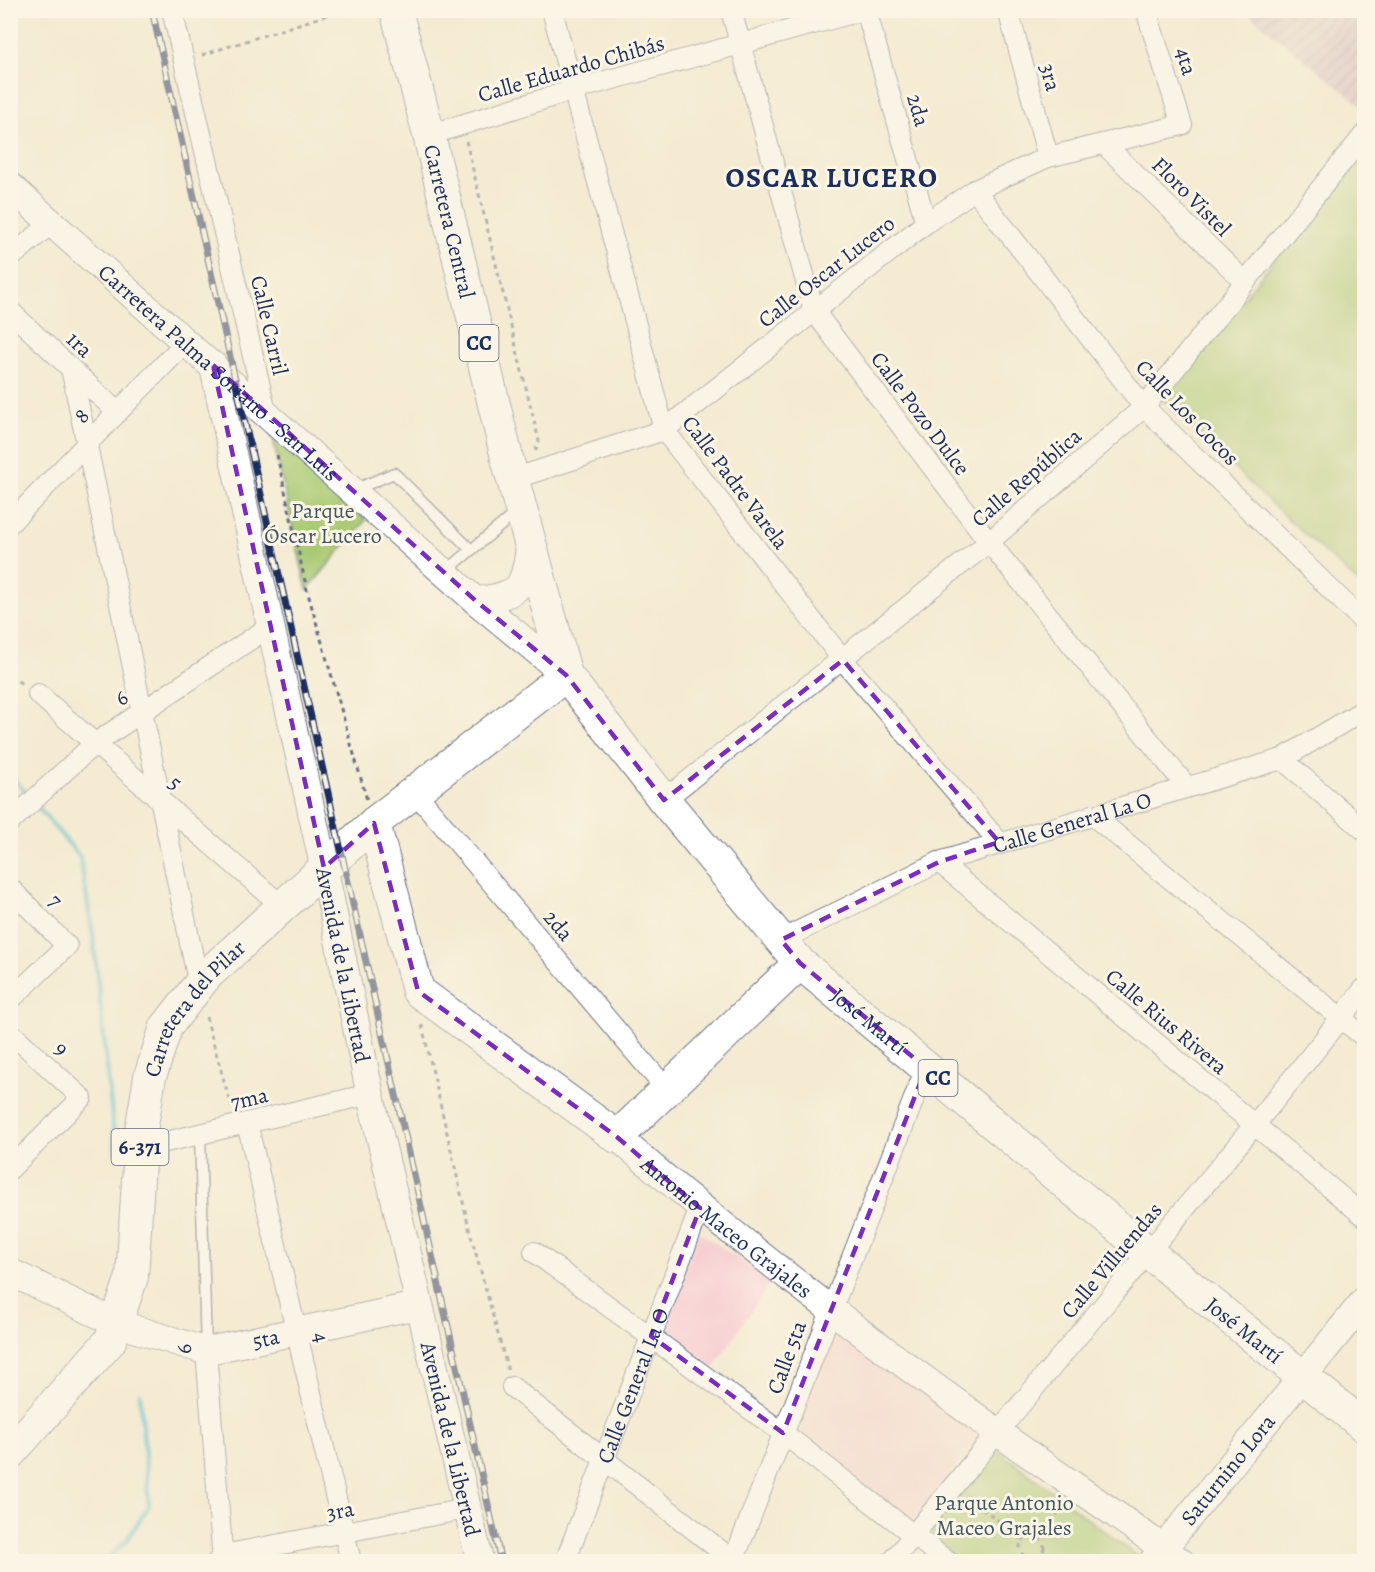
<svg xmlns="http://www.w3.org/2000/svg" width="1375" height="1572" font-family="Alegreya,serif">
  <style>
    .built { fill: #f7cfd2 }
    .industrial { fill: url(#industrial-furrows) }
    .green { fill: #a8c971; stroke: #627c68; stroke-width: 1.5 }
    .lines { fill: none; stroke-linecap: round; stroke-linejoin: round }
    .stream { stroke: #55bcd3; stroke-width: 5 }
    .lane-casing { stroke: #677187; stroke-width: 13 }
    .street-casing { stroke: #677187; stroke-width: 22 }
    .secondary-casing { stroke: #677187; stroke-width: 29 }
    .primary-casing { stroke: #677187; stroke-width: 34 }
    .path { stroke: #677187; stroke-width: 3; stroke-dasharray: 4.5 4.5; stroke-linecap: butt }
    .lane { stroke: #fff; stroke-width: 10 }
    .street { stroke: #fff; stroke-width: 20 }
    .secondary { stroke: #fff; stroke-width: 27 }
    .primary { stroke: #fff; stroke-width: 32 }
    .rail-casing { stroke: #1b2f5e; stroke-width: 7 }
    .rail { stroke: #fcf5e5; stroke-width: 4.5; stroke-dasharray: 14; stroke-linecap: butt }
    .marked { fill: none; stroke: #7b2cbf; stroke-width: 4.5; stroke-dasharray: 12 8; stroke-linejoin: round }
    .labels { text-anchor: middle; stroke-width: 6; stroke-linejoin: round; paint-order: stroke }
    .shield { fill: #fcf5e5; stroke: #5e6a86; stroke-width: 1.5 }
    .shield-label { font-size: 21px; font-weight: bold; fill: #1b2f5e }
    .street-label { font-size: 22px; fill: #1b2f5e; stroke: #fcf5e5 }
    .park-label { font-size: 22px; fill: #3e5663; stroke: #fcf5e5 }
    .district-label { font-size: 28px; font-weight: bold; letter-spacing: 1.5px; fill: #1b2f5e; stroke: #fcf5e5 }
  </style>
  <defs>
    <pattern id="industrial-furrows" width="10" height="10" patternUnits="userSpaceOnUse" patternTransform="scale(1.5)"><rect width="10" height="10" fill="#d2bdc6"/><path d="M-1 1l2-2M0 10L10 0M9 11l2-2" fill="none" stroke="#aa9aa4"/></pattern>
  </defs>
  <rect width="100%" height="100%" fill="#fcf5e5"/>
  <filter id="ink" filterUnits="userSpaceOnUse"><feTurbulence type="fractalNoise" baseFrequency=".0167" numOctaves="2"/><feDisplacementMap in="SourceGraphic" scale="12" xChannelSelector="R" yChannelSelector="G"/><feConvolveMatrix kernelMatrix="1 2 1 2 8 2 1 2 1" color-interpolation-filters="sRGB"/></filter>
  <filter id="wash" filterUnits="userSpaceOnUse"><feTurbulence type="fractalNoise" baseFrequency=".008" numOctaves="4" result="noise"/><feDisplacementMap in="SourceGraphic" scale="24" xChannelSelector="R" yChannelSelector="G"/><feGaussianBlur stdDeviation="1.35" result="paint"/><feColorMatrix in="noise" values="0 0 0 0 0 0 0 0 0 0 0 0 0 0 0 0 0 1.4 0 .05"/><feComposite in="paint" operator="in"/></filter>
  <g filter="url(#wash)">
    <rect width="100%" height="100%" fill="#f4ebd2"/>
    <g class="built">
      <path d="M 699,1232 L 771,1281 L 712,1370 L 663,1330 Z"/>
      <path d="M 831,1322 L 980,1433 L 910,1528 L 790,1429 Z"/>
    </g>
    <path class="industrial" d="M 1245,11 L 1364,11 L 1364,108 Z"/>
    <g class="green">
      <path d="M 1364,146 L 1364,588 L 1264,497 L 1163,400 Z"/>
      <path d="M 271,431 L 366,520 L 307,590 Z"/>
      <path d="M 995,1448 L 1142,1560 L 959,1561 L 924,1535 Z"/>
    </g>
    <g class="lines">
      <g class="stream">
        <path d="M 10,774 L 80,857 L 93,935 L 116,1154"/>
        <path d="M 104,1562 L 126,1541 L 149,1506 L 140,1394"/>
      </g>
    </g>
  </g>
  <g filter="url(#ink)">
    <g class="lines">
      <g class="lane-casing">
        <g id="lane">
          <path d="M 354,490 L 394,473 L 471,550"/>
          <path d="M 445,572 L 518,511"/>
          <path d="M 200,1134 L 206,1350"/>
        </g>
      </g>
      <g class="street-casing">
        <g id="street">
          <path d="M 172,10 L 266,412"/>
          <path d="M 552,10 L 664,430 L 843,660 L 999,842"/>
          <path d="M 731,10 L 814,311 L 989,542 L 1187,787"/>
          <path d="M 866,10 L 926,223"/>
          <path d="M 1008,10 L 1048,157"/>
          <path d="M 429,135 L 573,90 L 864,10"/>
          <path d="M 1105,145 L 1245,282"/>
          <path d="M 975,190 L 1144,407 L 1364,622"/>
          <path d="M 10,258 L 54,221"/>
          <path d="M 10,311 L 117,412"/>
          <path d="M 71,368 L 199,986"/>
          <path d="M 513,479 L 664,430 L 926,223 L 975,190 L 1048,157 L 1182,125 L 1146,10"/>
          <path d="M 10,523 L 187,341"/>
          <path d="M 38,694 L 282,906"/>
          <path d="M 1282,759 L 1364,830"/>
          <path d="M 414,791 L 667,1090"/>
          <path d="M 664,800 L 989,542 L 1144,407 L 1364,135"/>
          <path d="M 1092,815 L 1364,1037"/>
          <path d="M 10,822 L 94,744 L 269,627"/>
          <path d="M 939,862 L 1364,1216"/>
          <path d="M 10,888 L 67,946 L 10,1000"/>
          <path id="s1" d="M 781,940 L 939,862 L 1282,759 L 1364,710"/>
          <path d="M 10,1032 L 82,1098 L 10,1169"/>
          <path d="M 247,1123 L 351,1562"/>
          <path d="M 140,1148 L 370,1094"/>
          <path d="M 534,1252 L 783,1433 L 948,1562"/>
          <path d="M 206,1351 L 223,1562"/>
          <path d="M 512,1387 L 735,1562"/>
          <path d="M 217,1562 L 223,1555 L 466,1509"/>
          <path id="s2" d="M 565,1562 L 700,1208"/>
          <path d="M 733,1562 L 926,1068"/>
          <path d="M 892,1562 C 1046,1368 1211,1184 1364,989"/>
        </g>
      </g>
      <g class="secondary-casing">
        <g id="secondary">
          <path id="s3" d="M 10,186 L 476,601 L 566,675"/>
          <path id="s4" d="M 213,365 L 324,868 L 370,1094 L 480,1562"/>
          <path d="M 476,601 C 521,594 523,590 530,546"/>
          <path id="s5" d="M 617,1137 C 738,1241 866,1338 996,1431 C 1057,1475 1121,1516 1181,1562"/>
          <path id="s6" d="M 10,1272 L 116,1323 L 206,1351 L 419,1305"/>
          <path id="s7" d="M 1153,1561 L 1364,1301"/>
        </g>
      </g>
      <g class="primary-casing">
        <g id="primary">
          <path id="s8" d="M 396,10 L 429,135 L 507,458 L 566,675 L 664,800 L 800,963 L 1149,1253 L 1364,1426"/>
          <path d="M 374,823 L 418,991 L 617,1137 L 800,963"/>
          <path id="s9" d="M 10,1453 L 110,1341 L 132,1277 L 141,1131 L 150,1077 L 166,1027 L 206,976 L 374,823 L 566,675"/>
        </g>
      </g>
      <g class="path">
        <path d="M 202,55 L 343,10"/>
        <path d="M 466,141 L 539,441 L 535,452"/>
        <path d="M 277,455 L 307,590 L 367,800"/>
        <path d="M 10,676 L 24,685"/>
        <path d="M 206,1017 L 232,1109"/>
        <path d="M 422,1025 L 469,1228 L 508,1371"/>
        <path d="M 968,1497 L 1022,1539"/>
        <circle cx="1032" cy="1547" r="12"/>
        <path d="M 1039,1536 L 1065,1504"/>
        <path d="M 1042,1554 L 1051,1562"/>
      </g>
      <use href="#lane" class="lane"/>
      <use href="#street" class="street"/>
      <use href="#secondary" class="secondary"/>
      <use href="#primary" class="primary"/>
      <g class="rail-casing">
        <path id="rail" d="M 152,10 L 501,1562"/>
      </g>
      <use href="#rail" class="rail"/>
    </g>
  </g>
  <path d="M0 0H1375V1572H0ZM 213,365 L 476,601 L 566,675 L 664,800 L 843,660 L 999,842 L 939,862 L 781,940 L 800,963 L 926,1068 L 783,1433 L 651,1336 L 700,1208 L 617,1137 L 418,991 L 374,823 L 324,868 Z" fill="#f4ebd2" fill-opacity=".55" fill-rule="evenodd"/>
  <path class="marked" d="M 213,365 L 476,601 L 566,675 L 664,800 L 843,660 L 999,842 L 939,862 L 781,940 L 800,963 L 926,1068 L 783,1433 L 651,1336 L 700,1208 L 617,1137 L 418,991 L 374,823 L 324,868 Z"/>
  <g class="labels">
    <g class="shield">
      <rect x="459.5" y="325" width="39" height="36" rx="4.5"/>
      <rect x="918.5" y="1060" width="39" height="36" rx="4.5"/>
      <rect x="111.5" y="1129" width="57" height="36" rx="4.5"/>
    </g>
    <g class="shield-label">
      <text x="479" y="350">CC</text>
      <text x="938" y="1085">CC</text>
      <text x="140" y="1154">6-371</text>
    </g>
    <g class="street-label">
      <text transform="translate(1187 61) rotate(73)" y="8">4ta</text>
      <text transform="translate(571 68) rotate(-16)" y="8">Calle Eduardo Chibás</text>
      <text transform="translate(1051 77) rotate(75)" y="8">3ra</text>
      <text transform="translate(919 110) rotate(74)" y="8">2da</text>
      <text transform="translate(1192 196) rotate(45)" y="8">Floro Vistel</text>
      <text dy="8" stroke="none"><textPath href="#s8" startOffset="218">Carretera Central</textPath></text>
      <text transform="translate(826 271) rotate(-38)" y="8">Calle Oscar Lucero</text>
      <text transform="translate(270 325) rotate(77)" y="8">Calle Carril</text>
      <text transform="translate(80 344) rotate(44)" y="8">1ra</text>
      <text dy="8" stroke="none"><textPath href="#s3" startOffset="280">Carretera Palma Soriano - San Luis</textPath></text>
      <text transform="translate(1188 412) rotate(46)" y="8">Calle Los Cocos</text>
      <text transform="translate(921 413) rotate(53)" y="8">Calle Pozo Dulce</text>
      <text transform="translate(81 415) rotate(-46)" y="8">8</text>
      <text transform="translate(1026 477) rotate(-41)" y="8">Calle República</text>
      <text transform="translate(736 482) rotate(53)" y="8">Calle Padre Varela</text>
      <text transform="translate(121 697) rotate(-34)" y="8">6</text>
      <text transform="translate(176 782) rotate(41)" y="8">5</text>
      <text dy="8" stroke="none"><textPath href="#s1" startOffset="315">Calle General La O</textPath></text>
      <text transform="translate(56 900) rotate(46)" y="8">7</text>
      <text transform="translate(559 925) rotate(50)" y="8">2da</text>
      <text dy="8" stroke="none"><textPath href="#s4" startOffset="614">Avenida de la Libertad</textPath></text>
      <text dy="8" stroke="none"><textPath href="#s9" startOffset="502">Carretera del Pilar</textPath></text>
      <text dy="8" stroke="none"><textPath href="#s8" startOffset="1148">José Martí</textPath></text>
      <text transform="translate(1167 1021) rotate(40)" y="8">Calle Rius Rivera</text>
      <text transform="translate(62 1048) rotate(43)" y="8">9</text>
      <text transform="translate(249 1098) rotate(-13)" y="8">7ma</text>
      <text dy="8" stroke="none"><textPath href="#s5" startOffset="142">Antonio Maceo Grajales</textPath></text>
      <text transform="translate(1111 1260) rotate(-50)" y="8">Calle Villuendas</text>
      <text dy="8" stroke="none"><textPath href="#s8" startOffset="1634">José Martí</textPath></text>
      <text dy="8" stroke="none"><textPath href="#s6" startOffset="273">5ta</textPath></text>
      <text transform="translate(322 1337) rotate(77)" y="8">4</text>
      <text transform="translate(183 1349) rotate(-93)" y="8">6</text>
      <text transform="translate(786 1357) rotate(-70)" y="8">Calle 5ta</text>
      <text dy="8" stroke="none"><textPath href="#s2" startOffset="189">Calle General La O</textPath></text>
      <text dy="8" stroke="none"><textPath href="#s4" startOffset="1100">Avenida de la Libertad</textPath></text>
      <text dy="8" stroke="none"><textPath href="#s7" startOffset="118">Saturnino Lora</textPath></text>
      <text transform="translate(340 1510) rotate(-11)" y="8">3ra</text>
    </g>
    <g class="park-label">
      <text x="323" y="518">Parque<tspan x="323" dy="25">Óscar Lucero</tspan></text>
      <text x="1004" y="1510">Parque Antonio<tspan x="1004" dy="25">Maceo Grajales</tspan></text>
    </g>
    <g class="district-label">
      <text x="832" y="187">OSCAR LUCERO</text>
    </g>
  </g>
  <rect width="1375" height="1572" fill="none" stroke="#fcf5e5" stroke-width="36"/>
</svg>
